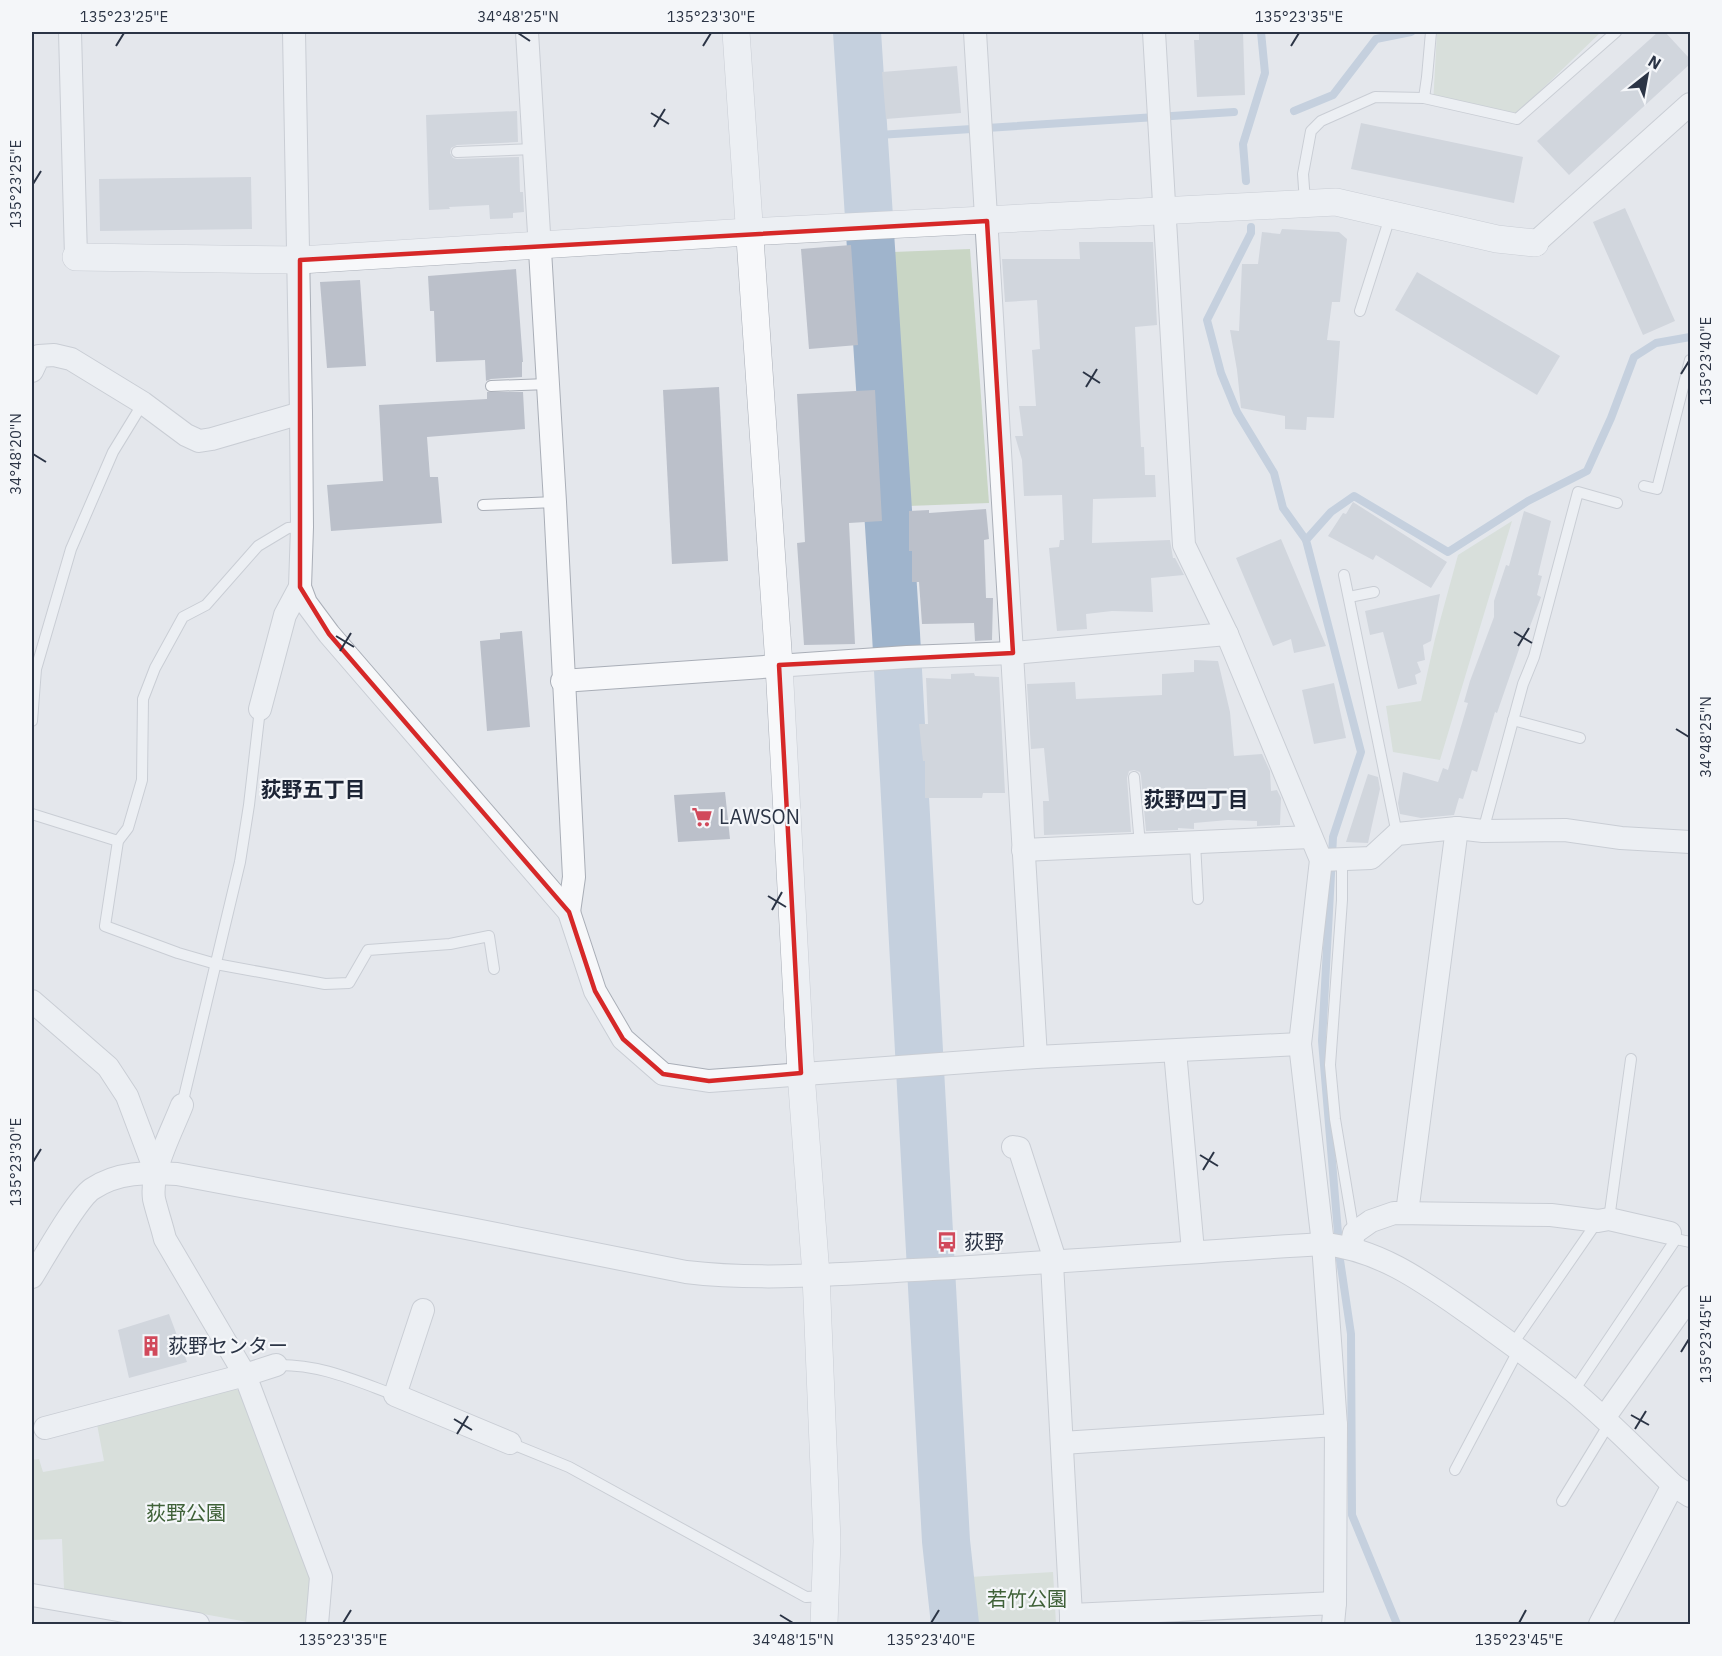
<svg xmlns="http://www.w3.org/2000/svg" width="1722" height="1656" font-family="'IBM Plex Sans','Noto Sans JP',sans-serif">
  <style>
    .green { fill: #c9d6c5 }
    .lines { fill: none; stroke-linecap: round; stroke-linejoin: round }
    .stream { stroke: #9fb4cc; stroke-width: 8 }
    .river { stroke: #9fb4cc; stroke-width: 48 }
    .building { fill: #bbc0ca }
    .service-casing { stroke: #a9aeb7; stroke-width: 12 }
    .minor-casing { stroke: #a9aeb7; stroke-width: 24 }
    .tertiary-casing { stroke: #a9aeb7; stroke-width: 28 }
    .service { stroke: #f7f8fa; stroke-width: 10 }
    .minor { stroke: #f7f8fa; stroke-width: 22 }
    .tertiary { stroke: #f7f8fa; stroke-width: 27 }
    .marked { fill: none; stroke: #d62828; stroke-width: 4.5; stroke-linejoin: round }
    .ticks { fill: none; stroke: #2b3445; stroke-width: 2 }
    .labels { text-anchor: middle; stroke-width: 4.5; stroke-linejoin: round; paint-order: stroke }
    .poi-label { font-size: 20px; fill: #2b3445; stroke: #f4f6f9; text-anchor: start }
    .park-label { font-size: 20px; fill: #3f6138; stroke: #f4f6f9 }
    .neighbourhood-label { font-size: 21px; font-weight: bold; fill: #1d2536; stroke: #f4f6f9 }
    .neatline { fill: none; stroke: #2b3445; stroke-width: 2 }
    .ticks-label { font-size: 15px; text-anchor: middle; fill: #2b3445 }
  </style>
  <rect width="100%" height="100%" fill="#e4e7ec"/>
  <g class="green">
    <path d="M 1437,32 L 1601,32 L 1508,122 L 1433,105 Z"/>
    <path d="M 970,249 L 989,503 L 908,506 L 893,252 Z"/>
    <path d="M 1512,521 L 1440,760 L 1393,752 L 1386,706 L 1421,701 L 1435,639 L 1458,555 Z"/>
    <path d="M 228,1386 L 238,1390 L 249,1410 L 313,1576 L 307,1622 L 305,1624 L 259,1624 L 64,1589 L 62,1539 L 32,1540 L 32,1460 L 39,1459 L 43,1472 L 104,1461 L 96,1419 Z"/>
    <path d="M 1053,1572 L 1056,1624 L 969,1624 L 970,1577 Z"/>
  </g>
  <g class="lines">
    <g class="stream">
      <path d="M 1294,111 L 1333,95 L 1376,39 L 1411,32"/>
      <path d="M 863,136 L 1234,112"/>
      <path d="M 1246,181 L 1243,144 L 1265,73 L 1261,32"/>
      <path d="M 1251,227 L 1251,233 L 1207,320 L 1221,373 L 1237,412 L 1274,473 L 1283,508 L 1306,540"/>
      <path d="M 1338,1233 L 1322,1041 L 1333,837 L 1361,752 L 1306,540 L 1331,512 L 1354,496 L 1448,552 L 1528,501 L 1587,471 L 1611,418 L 1634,357 L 1656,343 L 1690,337"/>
      <path d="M 1340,1260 L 1351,1334 L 1352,1515 L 1397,1624"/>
    </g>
    <path class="river" d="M 857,32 L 896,634 L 946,1541 L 955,1624"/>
  </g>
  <g class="building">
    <path d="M 1199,32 L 1243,32 L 1245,95 L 1197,97 L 1194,40 L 1199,40 Z"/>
    <path d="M 1658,32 L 1665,32 L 1690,59 L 1690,64 L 1569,175 L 1537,141 Z"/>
    <path d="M 957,66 L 961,113 L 886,119 L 882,72 Z"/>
    <path d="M 517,111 L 518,142 L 457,145 L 451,148 L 450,153 L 453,158 L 457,159 L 519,157 L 520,192 L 523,192 L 524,212 L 513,213 L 513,218 L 490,219 L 489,205 L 449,207 L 450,209 L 429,210 L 426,115 Z"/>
    <path d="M 1361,123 L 1523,157 L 1514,203 L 1351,169 Z"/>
    <path d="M 251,177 L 252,229 L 100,231 L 99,179 Z"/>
    <path d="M 1625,208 L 1675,321 L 1643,335 L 1593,222 Z"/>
    <path d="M 1282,229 L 1339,232 L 1347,239 L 1340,302 L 1332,302 L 1327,340 L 1340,341 L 1334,418 L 1307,417 L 1306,430 L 1285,429 L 1285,416 L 1241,408 L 1237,370 L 1230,330 L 1239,331 L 1242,264 L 1258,264 L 1262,232 L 1280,234 Z"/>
    <path d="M 1079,242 L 1153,242 L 1157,325 L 1135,327 L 1141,447 L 1144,447 L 1145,475 L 1155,475 L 1156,497 L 1093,499 L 1092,543 L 1170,540 L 1173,558 L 1175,558 L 1184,575 L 1151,578 L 1153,612 L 1112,611 L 1086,614 L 1087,629 L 1057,631 L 1049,548 L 1059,547 L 1060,540 L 1064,540 L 1062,495 L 1024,496 L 1022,460 L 1015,436 L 1023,436 L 1019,406 L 1036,406 L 1032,350 L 1040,349 L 1037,300 L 1005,302 L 1002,259 L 1080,259 Z"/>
    <path d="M 851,245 L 858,345 L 809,349 L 801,249 Z"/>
    <path d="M 516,269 L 523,362 L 522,362 L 522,377 L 491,379 L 486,381 L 485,360 L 436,362 L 434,311 L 430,311 L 428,276 Z"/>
    <path d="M 1417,272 L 1560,356 L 1537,395 L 1395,310 Z"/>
    <path d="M 360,280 L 366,366 L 327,368 L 320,282 Z"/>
    <path d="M 719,387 L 728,561 L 672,564 L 663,390 Z"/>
    <path d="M 875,390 L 882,521 L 849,523 L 855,644 L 804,645 L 797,543 L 805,542 L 797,394 Z"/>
    <path d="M 487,392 L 523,392 L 525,429 L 427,437 L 430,477 L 438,477 L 442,523 L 331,531 L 327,485 L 383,481 L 379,405 L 487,399 Z"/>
    <path d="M 1353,502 L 1447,562 L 1431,588 L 1376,555 L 1373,560 L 1328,536 L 1343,513 L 1346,514 Z"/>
    <path d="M 986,509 L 989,539 L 984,540 L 986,598 L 993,598 L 992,640 L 975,641 L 974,623 L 922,624 L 919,582 L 912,582 L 912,551 L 909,551 L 909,511 L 929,510 L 929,513 Z"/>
    <path d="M 1524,511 L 1551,521 L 1538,575 L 1542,576 L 1537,595 L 1541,597 L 1529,629 L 1526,629 L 1497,713 L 1495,712 L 1477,772 L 1472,770 L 1463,799 L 1459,798 L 1454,815 L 1421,818 L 1400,814 L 1398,803 L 1403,772 L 1438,782 L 1443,768 L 1448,770 L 1468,703 L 1464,702 L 1470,681 L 1494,617 L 1494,601 L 1506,565 L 1509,566 Z"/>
    <path d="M 1281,539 L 1326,646 L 1294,653 L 1291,639 L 1273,646 L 1236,558 Z"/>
    <path d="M 1440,594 L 1431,641 L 1423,645 L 1425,660 L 1417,662 L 1421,672 L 1415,675 L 1417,684 L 1398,689 L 1383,632 L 1370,635 L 1365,611 Z"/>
    <path d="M 522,631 L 530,727 L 487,731 L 480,641 L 500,639 L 500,633 Z"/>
    <path d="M 1194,660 L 1218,661 L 1230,712 L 1234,756 L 1262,754 L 1270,771 L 1271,791 L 1277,790 L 1281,798 L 1280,825 L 1257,826 L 1257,821 L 1228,820 L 1194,823 L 1194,829 L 1178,828 L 1178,830 L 1146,831 L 1141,776 L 1140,772 L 1134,770 L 1129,771 L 1127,778 L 1131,832 L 1044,835 L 1043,801 L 1049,801 L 1044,748 L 1031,749 L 1027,684 L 1075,682 L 1076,699 L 1162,695 L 1162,674 L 1194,672 Z"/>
    <path d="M 974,673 L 975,676 L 999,677 L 1005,793 L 983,793 L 982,798 L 925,798 L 925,761 L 923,761 L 919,724 L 928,724 L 926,678 L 951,679 L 951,674 Z"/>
    <path d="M 1334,683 L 1346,738 L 1314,744 L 1302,690 Z"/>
    <path d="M 1368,774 L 1378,777 L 1380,789 L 1368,843 L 1346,842 Z"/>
    <path d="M 725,792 L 730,839 L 678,842 L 674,795 Z"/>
    <path d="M 169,1314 L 187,1362 L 129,1378 L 118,1330 Z"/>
  </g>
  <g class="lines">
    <g class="service-casing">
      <g id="service">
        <path d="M 1424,98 L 1427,77 L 1431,32"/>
        <path d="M 457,152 L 534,149"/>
        <path d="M 1305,202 L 1303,174 L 1311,131 L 1321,121 L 1375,97 L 1424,98 L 1517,119 L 1616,32"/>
        <path d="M 1360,311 L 1391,214"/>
        <path d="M 491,386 L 548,384"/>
        <path d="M 1644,486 L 1657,489 L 1690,360"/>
        <path d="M 483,505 L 555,502"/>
        <path d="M 302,527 L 288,528 L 258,546 L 206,605 L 183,617 L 155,668 L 143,699 L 142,780 L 128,828 L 118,841 L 105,926 L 178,953 L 216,964 L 325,984 L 349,983 L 368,950 L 450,944 L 489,936 L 494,969"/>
        <path d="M 1344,575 L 1397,834"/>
        <path d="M 1349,597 L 1374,592"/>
        <path d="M 1513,720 L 1580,738"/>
        <path d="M 32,721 L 36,669 L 71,549 L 113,452 L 143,403"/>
        <path d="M 1134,777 L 1140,845"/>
        <path d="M 32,814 L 118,841"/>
        <path d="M 1483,831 L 1523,684 L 1534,657 L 1578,492 L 1617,503"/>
        <path d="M 1195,843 L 1198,899"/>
        <path d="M 1342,860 L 1342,900 L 1330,1065 L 1335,1119 L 1354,1233"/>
        <path d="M 182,1105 L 240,862 L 249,805 L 260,709"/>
        <path d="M 1609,1219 L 1631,1059"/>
        <path d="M 1672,1235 L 1676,1239 L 1690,1242"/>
        <path d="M 1512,1345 L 1597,1222"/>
        <path d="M 276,1365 C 320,1364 354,1380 395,1395"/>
        <path d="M 1573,1392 L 1676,1239"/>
        <path d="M 510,1443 L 569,1467 L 806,1597 L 825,1596"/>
        <path d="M 1455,1470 L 1519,1349"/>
        <path d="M 1562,1501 L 1609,1424"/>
      </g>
    </g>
    <g class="minor-casing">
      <g id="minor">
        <path d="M 70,32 L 76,257"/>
        <path d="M 294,32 L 301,413 L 302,527 L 300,587 L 306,603 L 329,634 L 569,912 L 595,991 L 623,1039 L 663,1074 L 709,1081 L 1036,1057 L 1300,1044"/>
        <path d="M 527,32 L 555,502 L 574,877 L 569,912"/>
        <path d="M 975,32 L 1036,1057"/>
        <path d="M 1154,32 L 1184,545 L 1227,634 L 1321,860 L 1300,1044 L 1323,1244 L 1336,1425 L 1335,1603"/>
        <path d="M 1535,243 L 1690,104"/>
        <path d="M 32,371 L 39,356 L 54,355 L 71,359 L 143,403 L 186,435 L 199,441 L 212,439 L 301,413"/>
        <path d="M 562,681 L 907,657 L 1013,653 L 1227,634"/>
        <path d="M 260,709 L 285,615 L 300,587"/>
        <path d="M 1023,850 L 1311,837"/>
        <path d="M 1321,860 L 1371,858 L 1397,834 L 1457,828 L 1483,831 L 1565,830 L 1621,838 L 1690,842"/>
        <path d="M 32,1001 L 108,1067 L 127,1096 L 156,1173"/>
        <path d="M 1175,1051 L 1193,1251"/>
        <path d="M 182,1105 C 172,1131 150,1171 154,1199 C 157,1212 162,1226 165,1239 L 245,1375 L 321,1577 L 317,1624"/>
        <path d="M 1013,1147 L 1019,1148 L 1056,1263"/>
        <path d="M 1407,1213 L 1457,828"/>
        <path d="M 1351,1248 L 1354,1233 L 1371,1221 L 1394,1213 L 1551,1215 L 1598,1221 L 1609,1219 L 1670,1233"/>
        <path d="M 1052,1263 L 1071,1615"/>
        <path d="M 32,1277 C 44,1258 76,1200 92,1189 C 117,1172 147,1172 177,1174 L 466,1228 L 686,1272 C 762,1281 838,1274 914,1270 C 1051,1263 1187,1252 1323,1244 C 1381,1249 1428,1285 1474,1317 C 1507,1341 1541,1365 1573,1391 C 1608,1420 1640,1453 1673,1485 L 1690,1496"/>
        <path d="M 423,1310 L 395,1395 L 510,1443"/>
        <path d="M 1604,1418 L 1690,1297"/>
        <path d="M 45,1428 L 245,1375 L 276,1365"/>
        <path d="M 1062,1443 L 1336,1425"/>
        <path d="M 32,1595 L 198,1624"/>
        <path d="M 1071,1624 L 1071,1615 L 1335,1603 L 1333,1624"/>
        <path d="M 1600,1624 L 1673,1485"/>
      </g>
    </g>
    <g class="tertiary-casing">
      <g id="tertiary">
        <path d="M 736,32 L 779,665 L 801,1073 L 816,1275 L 827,1541 L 824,1624"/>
        <path d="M 76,257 L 300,260 L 748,232 L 1336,202 L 1497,239 L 1535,243"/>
      </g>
    </g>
    <use href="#service" class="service"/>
    <use href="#minor" class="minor"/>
    <use href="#tertiary" class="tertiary"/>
  </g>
  <path d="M0 0H1722V1656H0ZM 987,221 L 1013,653 L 779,665 L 801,1073 L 709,1081 L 663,1074 L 623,1039 L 595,991 L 569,912 L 329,634 L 300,587 L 300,260 Z" fill="#e4e7ec" fill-opacity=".55" fill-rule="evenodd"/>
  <path class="marked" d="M 987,221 L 1013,653 L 779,665 L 801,1073 L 709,1081 L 663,1074 L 623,1039 L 595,991 L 569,912 L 329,634 L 300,587 L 300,260 Z"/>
  <path class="ticks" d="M 518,33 L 530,41M 116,46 L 124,33M 703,46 L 711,33M 1291,46 L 1299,33M 651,113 L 669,124M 654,127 L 665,109M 33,184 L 41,171M 1083,372 L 1100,383M 1681,374 L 1689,361M 1086,387 L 1097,369M 33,454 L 46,462M 1514,632 L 1532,643M 336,636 L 354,647M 1518,646 L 1529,628M 340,651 L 351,633M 1676,729 L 1689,737M 768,896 L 786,907M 772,910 L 782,892M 1200,1155 L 1218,1166M 33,1162 L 41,1149M 1203,1170 L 1214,1152M 1681,1352 L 1689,1339M 1631,1415 L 1649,1425M 454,1419 L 472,1430M 1635,1429 L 1646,1411M 457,1434 L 468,1416M 780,1615 L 793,1623M 343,1623 L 351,1610M 931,1623 L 939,1610M 1519,1623 L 1526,1610"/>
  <defs>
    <g id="supermarket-bare" transform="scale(1.62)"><path d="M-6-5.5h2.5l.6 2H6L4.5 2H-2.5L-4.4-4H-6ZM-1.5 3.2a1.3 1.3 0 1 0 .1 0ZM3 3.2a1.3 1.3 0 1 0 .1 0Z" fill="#d1495b" stroke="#f4f6f9" stroke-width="2.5" paint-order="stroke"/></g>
    <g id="bus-bare" transform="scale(1.62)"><path d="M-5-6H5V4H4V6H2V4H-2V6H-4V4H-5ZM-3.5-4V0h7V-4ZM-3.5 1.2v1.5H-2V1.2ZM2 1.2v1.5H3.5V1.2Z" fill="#d1495b" stroke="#f4f6f9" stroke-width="2.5" paint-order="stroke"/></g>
    <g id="building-bare" transform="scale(1.62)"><path d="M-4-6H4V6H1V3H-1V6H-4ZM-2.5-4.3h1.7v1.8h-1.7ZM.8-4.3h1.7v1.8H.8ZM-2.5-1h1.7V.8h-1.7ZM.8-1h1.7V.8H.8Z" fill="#d1495b" stroke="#f4f6f9" stroke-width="2.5" paint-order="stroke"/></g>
  </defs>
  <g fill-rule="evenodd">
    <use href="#supermarket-bare" x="702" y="817"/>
    <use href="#bus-bare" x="947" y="1242"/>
    <use href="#building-bare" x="151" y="1346"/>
  </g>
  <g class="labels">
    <g class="poi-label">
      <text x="719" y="824">LAWSON</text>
      <text x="964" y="1249">荻野</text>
      <text x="168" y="1353">荻野センター</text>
    </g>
    <g class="park-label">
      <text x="186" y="1520">荻野公園</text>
      <text x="1027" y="1606">若竹公園</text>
    </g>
    <g class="neighbourhood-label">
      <text x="313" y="797">荻野五丁目</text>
      <text x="1196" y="807">荻野四丁目</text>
    </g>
  </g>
  <rect width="1722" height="1656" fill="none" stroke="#f4f6f9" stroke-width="66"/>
  <g transform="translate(1647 75) rotate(31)" stroke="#f4f6f9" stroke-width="4.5" paint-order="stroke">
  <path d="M0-4.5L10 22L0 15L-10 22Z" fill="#2b3445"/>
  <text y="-9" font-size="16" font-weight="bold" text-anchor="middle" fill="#2b3445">N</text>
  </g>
  <rect x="33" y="33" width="1656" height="1590" class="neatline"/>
  <g class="ticks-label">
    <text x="124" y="22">135°23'25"E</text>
    <text x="518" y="22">34°48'25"N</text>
    <text x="711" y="22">135°23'30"E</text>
    <text x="1299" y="22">135°23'35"E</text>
    <text transform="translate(16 184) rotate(-90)" y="5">135°23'25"E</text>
    <text transform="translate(1706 361) rotate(-90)" y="5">135°23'40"E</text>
    <text transform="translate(16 454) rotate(-90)" y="5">34°48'20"N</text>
    <text transform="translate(1706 737) rotate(-90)" y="5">34°48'25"N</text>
    <text transform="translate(16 1162) rotate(-90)" y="5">135°23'30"E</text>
    <text transform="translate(1706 1339) rotate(-90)" y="5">135°23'45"E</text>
    <text x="343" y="1645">135°23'35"E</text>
    <text x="793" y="1645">34°48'15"N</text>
    <text x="931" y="1645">135°23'40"E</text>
    <text x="1519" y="1645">135°23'45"E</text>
  </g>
</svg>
